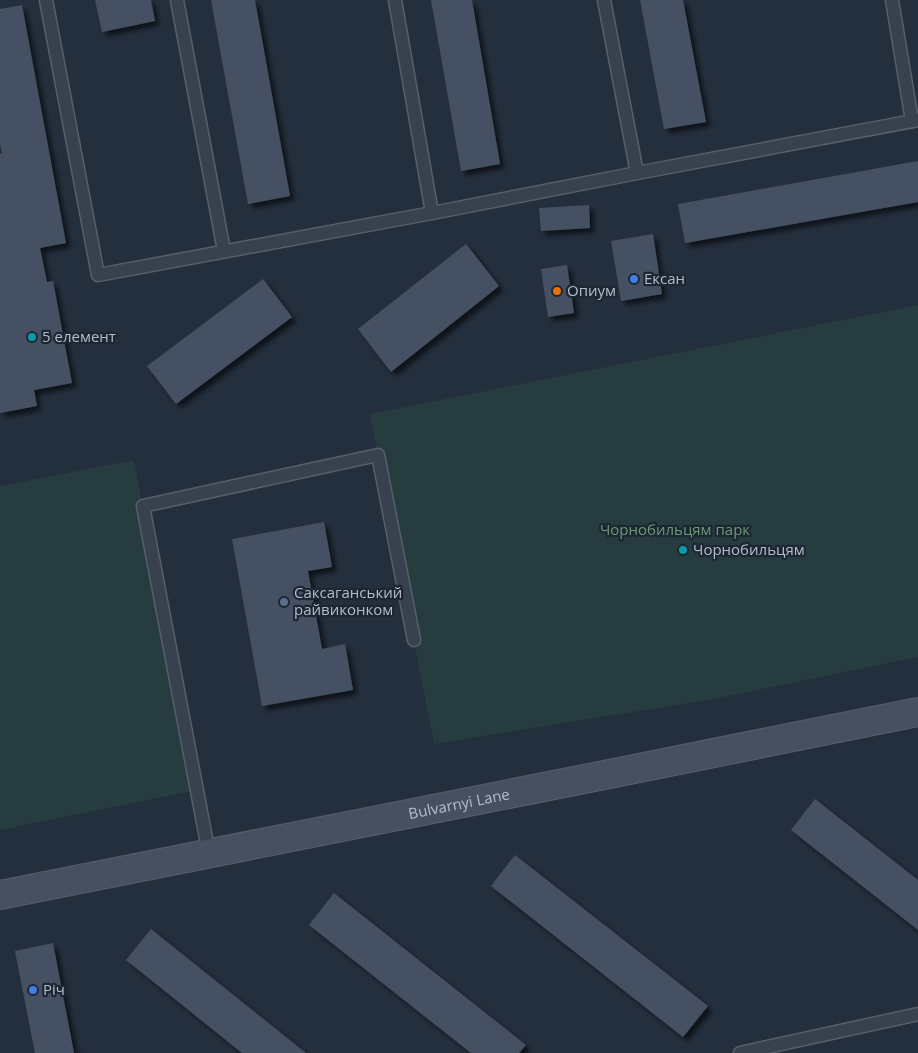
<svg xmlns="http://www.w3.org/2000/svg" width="918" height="1053" font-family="'Open Sans',sans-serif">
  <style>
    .green { fill: #263c3f }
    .building { fill: #455162; filter: url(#shadow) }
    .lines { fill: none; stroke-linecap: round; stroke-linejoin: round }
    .lane-casing { stroke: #565f6c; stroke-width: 15 }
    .secondary-casing { stroke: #565f6c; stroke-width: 30 }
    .lane { stroke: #38414e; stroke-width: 12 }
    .secondary { stroke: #465061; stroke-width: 28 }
    .shop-dot { fill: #3f7fe0; stroke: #1d2633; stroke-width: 2 }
    .food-dot { fill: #e8710a; stroke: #1d2633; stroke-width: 2 }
    .culture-dot { fill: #0f9aa8; stroke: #1d2633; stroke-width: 2 }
    .service-dot { fill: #5c6f8a; stroke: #1d2633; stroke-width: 2 }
    .labels { text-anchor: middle; stroke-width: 4.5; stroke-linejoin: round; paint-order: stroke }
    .poi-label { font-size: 15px; fill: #b4bcc9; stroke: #1d2633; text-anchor: start }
    .park-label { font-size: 15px; fill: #6b9a76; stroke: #1d2633 }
    .street-label { font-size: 15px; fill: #b4bcc9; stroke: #1d2633 }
  </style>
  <defs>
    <filter id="shadow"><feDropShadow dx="4.5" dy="4.5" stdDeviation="2.5" flood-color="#0009"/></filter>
  </defs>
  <rect width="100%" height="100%" fill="#242f3e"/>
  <g class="green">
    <path d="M 918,305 L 918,657 L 708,700 L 434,744 L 370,414 Z"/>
    <path d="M 134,460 L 197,790 L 0,830 L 0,486 Z"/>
  </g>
  <g class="building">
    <path d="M 95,0 L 151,0 L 155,21 L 102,32 Z"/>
    <path d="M 211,0 L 255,0 L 290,196 L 248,204 Z"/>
    <path d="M 431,0 L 472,0 L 500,164 L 461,171 Z"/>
    <path d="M 640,0 L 683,0 L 706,122 L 664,129 Z"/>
    <path d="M 22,5 L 66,243 L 40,248 L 47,282 L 53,281 L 72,383 L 34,390 L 37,406 L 0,413 L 0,154 L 2,153 L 0,144 L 0,9 Z"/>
    <path d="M 918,161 L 918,202 L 685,243 L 678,204 Z"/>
    <path d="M 589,205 L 590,228 L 541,231 L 539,208 Z"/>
    <path d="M 653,234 L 662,294 L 621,301 L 611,241 Z"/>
    <path d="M 466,244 L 499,286 L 391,372 L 358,329 Z"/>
    <path d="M 567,265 L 574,313 L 548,317 L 541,269 Z"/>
    <path d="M 263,279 L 292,317 L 176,404 L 147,366 Z"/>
    <path d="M 324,522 L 332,567 L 308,571 L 322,649 L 345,644 L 353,690 L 262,706 L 232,539 Z"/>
    <path d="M 815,799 L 918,880 L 918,930 L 791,830 Z"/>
    <path d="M 515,855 L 708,1006 L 683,1037 L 491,886 Z"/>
    <path d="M 334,893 L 526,1045 L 519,1053 L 471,1053 L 309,925 Z"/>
    <path d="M 151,929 L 306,1053 L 242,1053 L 126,960 Z"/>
    <path d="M 53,943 L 74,1053 L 35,1053 L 15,951 Z"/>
  </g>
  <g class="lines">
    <g class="lane-casing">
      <g id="lane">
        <path d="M 46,0 L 98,275 L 432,213 L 637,173 L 918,120"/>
        <path d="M 177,0 L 224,251"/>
        <path d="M 395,0 L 432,213"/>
        <path d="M 604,0 L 637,173"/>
        <path d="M 892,0 L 912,121"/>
        <path d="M 209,854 L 143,506 L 378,455 L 414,640"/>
        <path d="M 740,1053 L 918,1014"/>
      </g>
    </g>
    <g class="secondary-casing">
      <g id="secondary">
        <path id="s1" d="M 0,895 C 306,836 612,773 918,712"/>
      </g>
    </g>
    <use href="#lane" class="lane"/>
    <use href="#secondary" class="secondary"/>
  </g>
  <g class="shop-dot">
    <circle cx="634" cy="279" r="5"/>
    <circle cx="33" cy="990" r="5"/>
  </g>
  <circle class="food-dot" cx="557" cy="291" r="5"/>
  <g class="culture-dot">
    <circle cx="32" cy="337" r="5"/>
    <circle cx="683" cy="550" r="5"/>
  </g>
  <circle class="service-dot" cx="284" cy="602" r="5"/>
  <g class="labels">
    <g class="poi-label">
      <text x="644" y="284">Ексан</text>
      <text x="567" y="296">Опиум</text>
      <text x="42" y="342">5 елемент</text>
      <text x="693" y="555">Чорнобильцям</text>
      <text x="294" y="598">Саксаганський<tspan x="294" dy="17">райвиконком</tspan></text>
      <text x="43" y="995">Річ</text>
    </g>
    <g class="park-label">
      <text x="675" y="535">Чорнобильцям парк</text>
    </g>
    <g class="street-label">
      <text dy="5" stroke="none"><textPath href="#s1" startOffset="468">Bulvarnyi Lane</textPath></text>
    </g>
  </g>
</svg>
